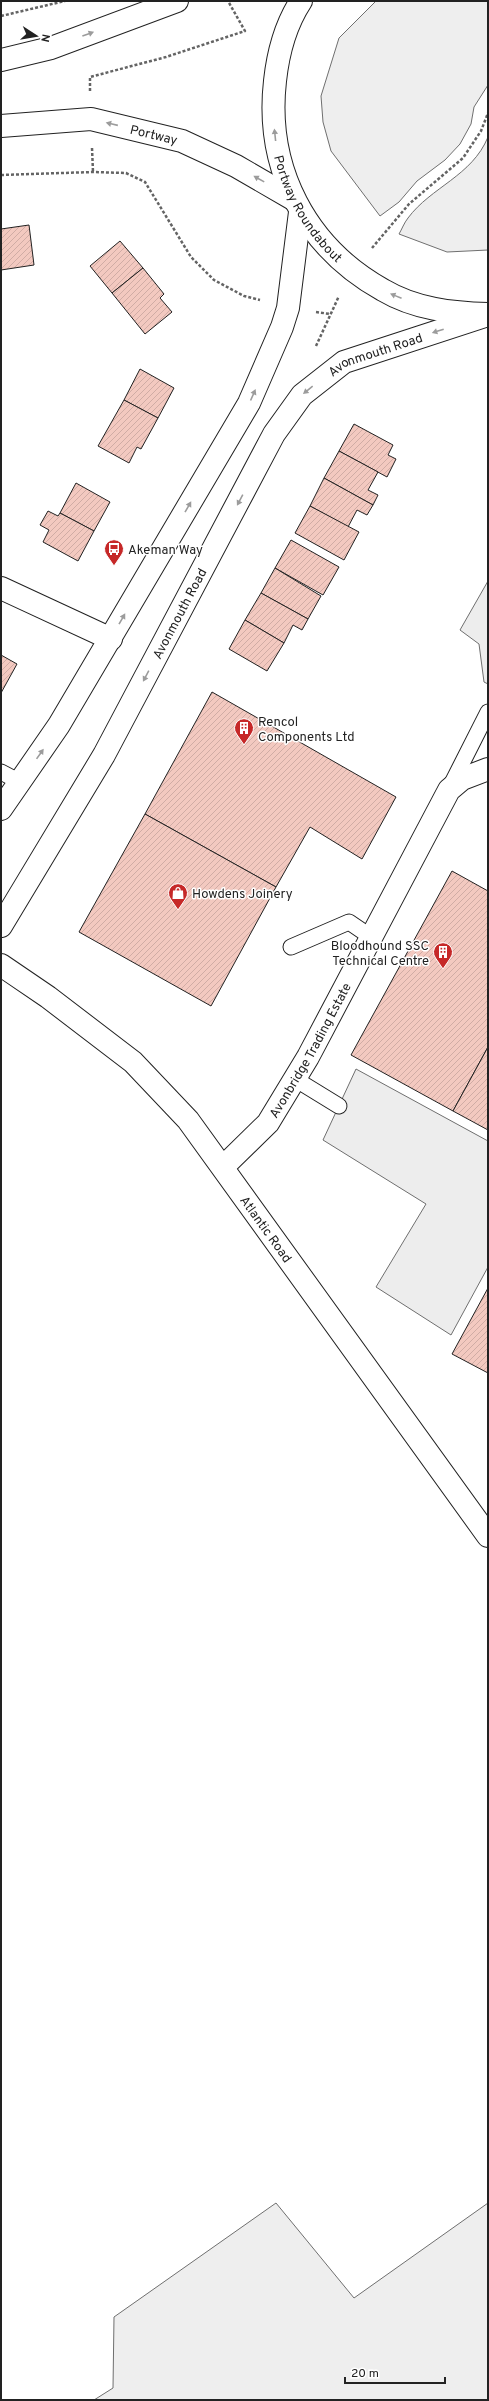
<svg xmlns="http://www.w3.org/2000/svg" width="489" height="2401" font-family="Overpass,sans-serif">
  <style>
    .green { fill: #eee; stroke: #6f6f6f }
    .parking { fill: #ededed; stroke: #6f6f6f }
    .building { fill: url(#building-hatch); stroke: #222 }
    .lines { fill: none; stroke-linecap: round; stroke-linejoin: round }
    .lane-casing { stroke: #222; stroke-width: 17 }
    .street-casing { stroke: #222; stroke-width: 24 }
    .secondary-casing { stroke: #222; stroke-width: 24 }
    .highway-casing { stroke: #222; stroke-width: 24 }
    .path { stroke: #646464; stroke-width: 2.5; stroke-dasharray: 3 2; stroke-linecap: butt }
    .lane { stroke: #fff; stroke-width: 15 }
    .street { stroke: #fff; stroke-width: 22 }
    .secondary { stroke: #fff; stroke-width: 22 }
    .highway { stroke: #fff; stroke-width: 22 }
    .oneway { fill: #9c9c9c }
    .labels { text-anchor: middle; stroke-width: 3; stroke-linejoin: round; paint-order: stroke }
    .street-label { font-size: 13px; fill: #222; stroke: #fff }
    .poi-label { font-size: 13px; fill: #222; stroke: #fff; text-anchor: start }
  </style>
  <defs>
    <pattern id="building-hatch" width="6" height="6" patternUnits="userSpaceOnUse"><rect width="6" height="6" fill="#f3c9c0"/><path d="M-1 1l2-2M0 6l6-6M5 7l2-2" fill="none" stroke="#d0aca5"/></pattern>
  </defs>
  <rect width="100%" height="100%" fill="#fff"/>
  <g class="green">
    <path d="M 376,1 L 488,1 L 488,85 L 474,107 L 471,124 L 460,144 L 445,160 L 417,181 L 399,202 L 380,216 L 331,151 L 323,122 L 321,96 L 339,38 Z"/>
    <path d="M 488,137 L 488,250 L 447,252 L 399,234 C 402,229 404,223 408,218 C 431,187 472,176 488,137 Z"/>
    <path d="M 276,2203 L 354,2298 L 488,2203 L 488,2400 L 94,2400 L 113,2388 L 114,2317 Z"/>
  </g>
  <g class="parking">
    <path d="M 488,581 L 488,684 L 484,682 L 479,644 L 460,630 Z"/>
    <path d="M 356,1069 L 488,1141 L 488,1267 L 451,1335 L 376,1287 L 426,1204 L 323,1140 Z"/>
  </g>
  <g class="building">
    <path d="M 29,225 L 34,265 L 1,270 L 1,229 Z"/>
    <path d="M 120,241 L 143,268 L 112,293 L 90,266 Z"/>
    <path d="M 143,268 L 164,294 L 160,298 L 172,312 L 145,334 L 112,293 Z"/>
    <path d="M 140,369 L 174,388 L 158,418 L 124,400 Z"/>
    <path d="M 124,400 L 158,418 L 141,449 L 137,447 L 129,463 L 98,446 Z"/>
    <path d="M 354,424 L 393,445 L 388,455 L 396,459 L 387,477 L 339,451 Z"/>
    <path d="M 339,451 L 378,472 L 368,490 L 378,495 L 373,505 L 324,478 Z"/>
    <path d="M 324,478 L 373,505 L 367,515 L 357,510 L 348,527 L 310,506 Z"/>
    <path d="M 76,483 L 110,502 L 94,531 L 60,513 Z"/>
    <path d="M 310,506 L 359,532 L 344,560 L 295,533 Z"/>
    <path d="M 48,511 L 58,516 L 60,513 L 94,531 L 78,561 L 43,542 L 49,530 L 40,525 Z"/>
    <path d="M 291,540 L 339,567 L 323,595 L 275,568 Z"/>
    <path d="M 275,568 L 321,596 L 308,619 L 261,593 Z"/>
    <path d="M 261,593 L 308,619 L 302,630 L 293,625 L 284,643 L 245,620 Z"/>
    <path d="M 245,620 L 284,643 L 267,671 L 229,649 Z"/>
    <path d="M 1,655 L 17,664 L 1,693 Z"/>
    <path d="M 212,692 L 396,797 L 362,859 L 310,827 L 276,887 L 145,814 Z"/>
    <path d="M 145,814 L 276,887 L 211,1006 L 79,932 Z"/>
    <path d="M 452,871 L 488,891 L 488,1047 L 453,1111 L 351,1055 Z"/>
    <path d="M 488,1047 L 488,1130 L 453,1111 Z"/>
    <path d="M 488,1288 L 488,1373 L 452,1354 Z"/>
  </g>
  <g class="lines">
    <g class="lane-casing">
      <g id="lane">
        <path d="M 1,772 L 20,782"/>
        <path d="M 451,785 L 488,712"/>
        <path d="M 291,947 L 349,922 L 371,937"/>
        <path d="M 295,1079 L 339,1106"/>
      </g>
    </g>
    <g class="street-casing">
      <g id="street">
        <path d="M 1,588 L 111,639"/>
        <path id="s1" d="M 1,965 L 48,997 L 133,1062 L 188,1120 L 488,1536"/>
        <path id="s2" d="M 223,1167 L 268,1123 L 308,1057 L 449,790 L 462,779 L 488,769"/>
      </g>
    </g>
    <g class="secondary-casing">
      <g id="secondary">
        <path d="M 1,809 L 59,725 L 249,403 L 282,327 L 288,308 L 300,212"/>
        <path id="s3" d="M 1,926 L 104,755 L 274,434 L 302,395 L 344,362 L 488,315"/>
      </g>
    </g>
    <g class="highway-casing">
      <g id="highway">
        <path id="s4" d="M 301,1 C 286,24 278,53 275,81 C 265,169 306,247 383,290 C 415,309 452,313 488,314"/>
        <path d="M 1,60 L 51,48 L 177,1"/>
        <path id="s5" d="M 1,126 L 91,119 L 182,141 L 236,166 L 293,199"/>
      </g>
    </g>
    <g class="path">
      <path d="M 1,16 L 65,1"/>
      <path d="M 90,91 L 90,77 L 166,57 L 245,31 L 228,1"/>
      <path d="M 92,148 L 93,172"/>
      <path d="M 1,175 L 93,172 L 126,173 L 145,182 L 191,257 L 214,280 L 244,296 L 260,300"/>
      <path d="M 372,248 L 409,204 L 463,158 L 481,131 L 488,113"/>
      <path d="M 316,312 L 330,314"/>
      <path d="M 316,346 L 339,296"/>
    </g>
    <use href="#lane" class="lane"/>
    <use href="#street" class="street"/>
    <use href="#secondary" class="secondary"/>
    <use href="#highway" class="highway"/>
  </g>
  <defs><path id="oneway-solid" d="M-6-.8H1V-3.2L6.5 0L1 3.2V.8H-6Z"/></defs>
  <g class="oneway">
    <use href="#oneway-solid" transform="translate(88 34) rotate(-20)"/>
    <use href="#oneway-solid" transform="translate(112 124) rotate(-167)"/>
    <use href="#oneway-solid" transform="translate(275 135) rotate(-96)"/>
    <use href="#oneway-solid" transform="translate(259 179) rotate(-151)"/>
    <use href="#oneway-solid" transform="translate(396 296) rotate(-158)"/>
    <use href="#oneway-solid" transform="translate(438 331) rotate(162)"/>
    <use href="#oneway-solid" transform="translate(308 390) rotate(141)"/>
    <use href="#oneway-solid" transform="translate(253 395) rotate(-66)"/>
    <use href="#oneway-solid" transform="translate(240 500) rotate(118)"/>
    <use href="#oneway-solid" transform="translate(188 507) rotate(-60)"/>
    <use href="#oneway-solid" transform="translate(122 619) rotate(-60)"/>
    <use href="#oneway-solid" transform="translate(146 676) rotate(118)"/>
    <use href="#oneway-solid" transform="translate(40 754) rotate(-55)"/>
  </g>
  <defs>
    <g id="bus-pin" transform="scale(1)"><path d="M0 17L-7.5 6A9.5 9.5 0 1 1 7.5 6Z" fill="#c62828" stroke="#fff"/><path d="M-5-6H5V4H4V6H2V4H-2V6H-4V4H-5ZM-3.5-4V0h7V-4ZM-3.5 1.2v1.5H-2V1.2ZM2 1.2v1.5H3.5V1.2Z" fill="#fff"/></g>
    <g id="building-pin" transform="scale(1)"><path d="M0 17L-7.5 6A9.5 9.5 0 1 1 7.5 6Z" fill="#c62828" stroke="#fff"/><path d="M-4-6H4V6H1V3H-1V6H-4ZM-2.5-4.3h1.7v1.8h-1.7ZM.8-4.3h1.7v1.8H.8ZM-2.5-1h1.7V.8h-1.7ZM.8-1h1.7V.8H.8Z" fill="#fff"/></g>
    <g id="shop-pin" transform="scale(1)"><path d="M0 17L-7.5 6A9.5 9.5 0 1 1 7.5 6Z" fill="#c62828" stroke="#fff"/><path d="M-5-2.5h2.3a2.7 3.5 0 0 1 5.4 0H5L5.5 6h-11ZM-1.5-2.5h3a1.5 2.3 0 0 0-3 0Z" fill="#fff"/></g>
  </defs>
  <g fill-rule="evenodd">
    <use href="#bus-pin" x="114" y="549"/>
    <use href="#building-pin" x="244" y="728"/>
    <use href="#shop-pin" x="178" y="893"/>
    <use href="#building-pin" x="443" y="952"/>
  </g>
  <g class="labels">
    <g class="street-label">
      <text dy="5" stroke="none"><textPath href="#s5" startOffset="155">Portway</textPath></text>
      <text dy="5" stroke="none"><textPath href="#s4" startOffset="221">Portway Roundabout</textPath></text>
      <text dy="5" stroke="none"><textPath href="#s3" startOffset="696">Avonmouth Road</textPath></text>
      <text dy="5" stroke="none"><textPath href="#s3" startOffset="360">Avonmouth Road</textPath></text>
      <text dy="5" stroke="none"><textPath href="#s2" startOffset="147">Avonbridge Trading Estate</textPath></text>
      <text dy="5" stroke="none"><textPath href="#s1" startOffset="378">Atlantic Road</textPath></text>
    </g>
    <g class="poi-label">
      <text x="128" y="554">Akeman Way</text>
      <text x="258" y="726">Rencol<tspan x="258" dy="15">Components Ltd</tspan></text>
      <text x="192" y="898">Howdens Joinery</text>
      <text x="429" y="950" text-anchor="end">Bloodhound SSC<tspan x="429" dy="15">Technical Centre</tspan></text>
    </g>
  </g>
  <rect width="489" height="2401" fill="none" stroke="#222222" stroke-width="4"/>
  <g transform="translate(36 36) rotate(102)" stroke="#ffffff" stroke-width="3" paint-order="stroke">
  <path d="M0-3L7 15L0 10L-7 15Z" fill="#222222"/>
  <text y="-6" font-size="11" font-weight="bold" text-anchor="middle" fill="#222222">N</text>
  </g>
  <path d="M345 2377v6h100v-6" fill="none" stroke="#222222" stroke-width="2"/>
  <text x="351" y="2377" font-size="12" fill="#222222" stroke="#ffffff" stroke-width="3" paint-order="stroke">20 m</text>
</svg>
